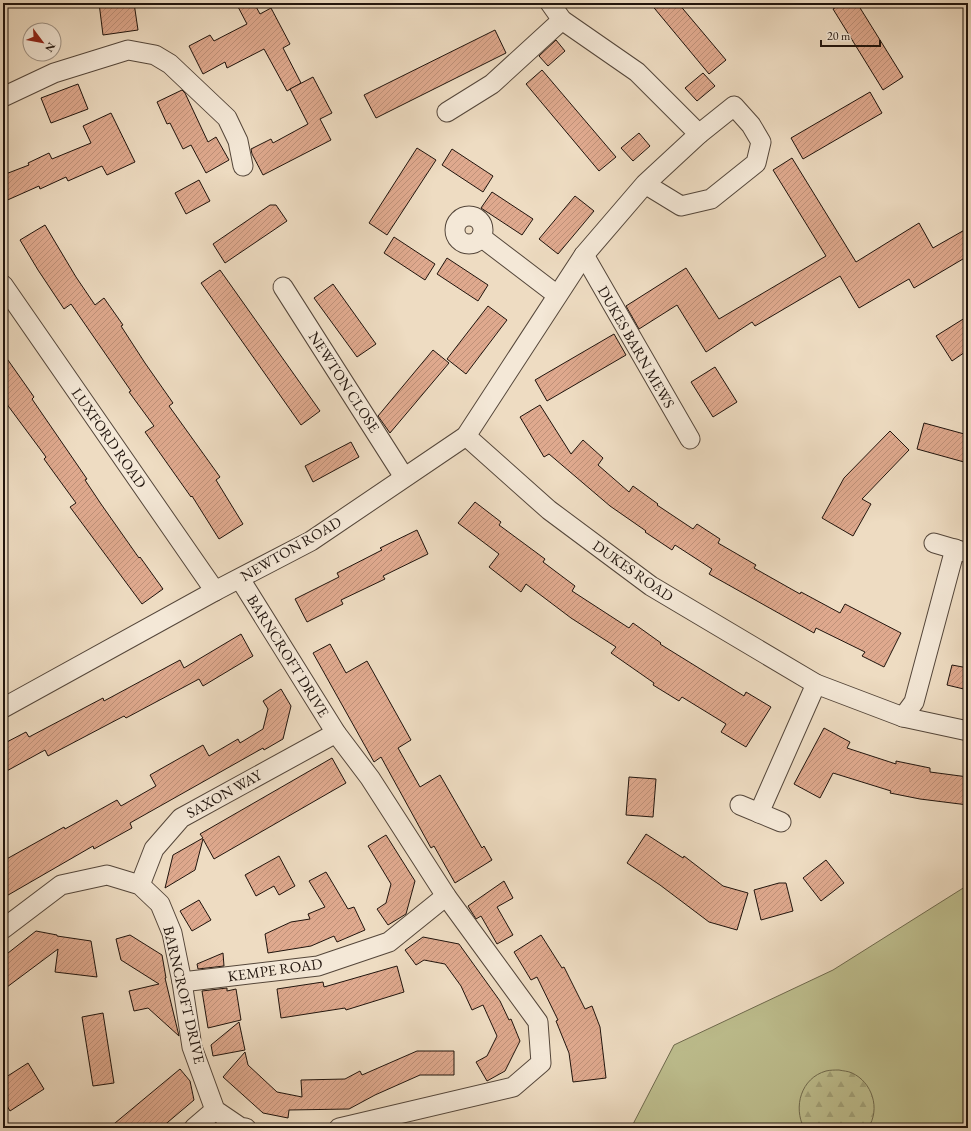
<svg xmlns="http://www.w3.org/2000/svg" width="971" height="1131" font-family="'EB Garamond',serif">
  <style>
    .grass { fill: #bebf8f; stroke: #6f6a4e }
    .forest { fill: url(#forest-firs); stroke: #6f6a4e }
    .building { fill: url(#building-hatch); stroke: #20140d }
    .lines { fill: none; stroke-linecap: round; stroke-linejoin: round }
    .minor-casing { stroke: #54463a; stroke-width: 21 }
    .minor { stroke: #f4e8d7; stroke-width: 19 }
    .labels { text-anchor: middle; stroke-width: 4; stroke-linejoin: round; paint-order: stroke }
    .street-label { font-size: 15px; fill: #20140d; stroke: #f4e8d7 }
  </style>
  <defs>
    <pattern id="forest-firs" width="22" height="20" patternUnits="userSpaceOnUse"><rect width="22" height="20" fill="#bebf8f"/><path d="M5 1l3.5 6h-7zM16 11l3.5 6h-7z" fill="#a3a37a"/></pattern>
    <pattern id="building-hatch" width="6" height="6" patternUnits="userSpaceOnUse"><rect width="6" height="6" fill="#dfa98e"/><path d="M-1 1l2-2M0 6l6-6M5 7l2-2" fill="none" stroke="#bf9179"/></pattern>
  </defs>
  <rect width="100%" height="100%" fill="#eedcc2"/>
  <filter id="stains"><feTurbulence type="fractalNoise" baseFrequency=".005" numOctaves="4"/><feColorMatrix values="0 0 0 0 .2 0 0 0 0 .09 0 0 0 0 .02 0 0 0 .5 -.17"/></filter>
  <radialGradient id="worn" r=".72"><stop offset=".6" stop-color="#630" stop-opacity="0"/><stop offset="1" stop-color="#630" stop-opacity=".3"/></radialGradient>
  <path class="grass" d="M 968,885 L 968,1128 L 631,1128 L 674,1045 L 833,970 Z"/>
  <path class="forest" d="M 839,1070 C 843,1071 848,1071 852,1073 C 872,1082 881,1109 868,1128 L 804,1128 C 793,1107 801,1078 826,1071 C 830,1070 835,1070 839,1070 Z"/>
  <g class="building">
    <path d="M 99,3 L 134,3 L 138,30 L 103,35 Z"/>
    <path d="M 236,3 L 254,3 L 260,14 L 271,8 L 290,44 L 283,48 L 301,83 L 287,91 L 264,49 L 227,68 L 225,62 L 203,74 L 189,46 L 210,35 L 214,41 L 247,24 Z"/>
    <path d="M 650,3 L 678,3 L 726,60 L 709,74 Z"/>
    <path d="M 843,3 L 857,3 L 903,77 L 883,90 L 833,9 Z"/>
    <path d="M 495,30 L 506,53 L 376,118 L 364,95 Z"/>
    <path d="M 556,40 L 565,51 L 548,66 L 539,56 Z"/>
    <path d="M 542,70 L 616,157 L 599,171 L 526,84 Z"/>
    <path d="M 703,73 L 715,86 L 697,101 L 685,88 Z"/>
    <path d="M 313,77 L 332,113 L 320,119 L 331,140 L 263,175 L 252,154 L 251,149 L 271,139 L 273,143 L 308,124 L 290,89 Z"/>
    <path d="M 78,84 L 88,109 L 51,123 L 41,98 Z"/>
    <path d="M 182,90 L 185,93 L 208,142 L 216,137 L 229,160 L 206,173 L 191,145 L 183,149 L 170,123 L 167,124 L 157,102 Z"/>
    <path d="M 870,92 L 882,113 L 803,159 L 791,138 Z"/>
    <path d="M 111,113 L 135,162 L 107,175 L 102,166 L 68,181 L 66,177 L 40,189 L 39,186 L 3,202 L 3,175 L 29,165 L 28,163 L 49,153 L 52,159 L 91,143 L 83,126 Z"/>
    <path d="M 639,133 L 650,146 L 633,161 L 621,148 Z"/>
    <path d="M 417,148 L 436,160 L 387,235 L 369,223 Z"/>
    <path d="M 452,149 L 493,176 L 483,192 L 442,165 Z"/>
    <path d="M 792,158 L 856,262 L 919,223 L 933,248 L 968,228 L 968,256 L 914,288 L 909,279 L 859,308 L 840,276 L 755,326 L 752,322 L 706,352 L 677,305 L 639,329 L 626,306 L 686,268 L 719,319 L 826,256 L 773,170 Z"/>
    <path d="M 199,180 L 210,201 L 186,214 L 175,193 Z"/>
    <path d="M 492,192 L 533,219 L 522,235 L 481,208 Z"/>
    <path d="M 575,196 L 594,211 L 558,254 L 539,239 Z"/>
    <path d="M 270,205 L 276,205 L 287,221 L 225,263 L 213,244 Z"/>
    <path d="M 45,225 L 76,277 L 95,305 L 104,298 L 123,325 L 121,326 L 145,363 L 173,403 L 169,406 L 220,477 L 216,480 L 243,524 L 219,539 L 192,496 L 191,497 L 145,432 L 154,426 L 129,392 L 131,391 L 71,304 L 64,309 L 38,270 L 20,240 Z"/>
    <path d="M 394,237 L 435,264 L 425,280 L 384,253 Z"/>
    <path d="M 447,258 L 488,285 L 478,301 L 437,274 Z"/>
    <path d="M 220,270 L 320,411 L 301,425 L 201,283 Z"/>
    <path d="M 333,284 L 376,344 L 357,357 L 314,298 Z"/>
    <path d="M 488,306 L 507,320 L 466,374 L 447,359 Z"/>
    <path d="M 968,316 L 968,350 L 952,361 L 936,336 Z"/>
    <path d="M 614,334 L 626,355 L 547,401 L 535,380 Z"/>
    <path d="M 433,350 L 449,363 L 390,433 L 378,416 Z"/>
    <path d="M 3,353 L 34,397 L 32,399 L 87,479 L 85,480 L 101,504 L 139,558 L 140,557 L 163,589 L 142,604 L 70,507 L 76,503 L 44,459 L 46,457 L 3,399 Z"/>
    <path d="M 715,367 L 737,402 L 713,417 L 691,382 Z"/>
    <path d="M 540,405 L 571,454 L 583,440 L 603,458 L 598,465 L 629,492 L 633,486 L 658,504 L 657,505 L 693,529 L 697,524 L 720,539 L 718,543 L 756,565 L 754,568 L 800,594 L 801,592 L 840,613 L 845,604 L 901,633 L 884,667 L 862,656 L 865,652 L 816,628 L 814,633 L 709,574 L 712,569 L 675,545 L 672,550 L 645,532 L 646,531 L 610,506 L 549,454 L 544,457 L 520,417 Z"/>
    <path d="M 924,423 L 968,435 L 968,447 L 964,462 L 917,449 Z"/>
    <path d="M 890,431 L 909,450 L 862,499 L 871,504 L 853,536 L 822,518 L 844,478 Z"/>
    <path d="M 351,442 L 359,457 L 313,482 L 305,466 Z"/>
    <path d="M 475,502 L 501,522 L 499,525 L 545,559 L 543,562 L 575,586 L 572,591 L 629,628 L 633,623 L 661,643 L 660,644 L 744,696 L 746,692 L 771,707 L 746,747 L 721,732 L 726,724 L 682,697 L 679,701 L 653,685 L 654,683 L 611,653 L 616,647 L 571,618 L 526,584 L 521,592 L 489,567 L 499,554 L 458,523 Z"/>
    <path d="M 417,530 L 428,554 L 383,576 L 385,579 L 341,600 L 343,604 L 307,622 L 295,599 L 339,577 L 337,573 L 382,550 L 380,548 Z"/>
    <path d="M 241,634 L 253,656 L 203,686 L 199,679 L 126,718 L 124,716 L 48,756 L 45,750 L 3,773 L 3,744 L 26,732 L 29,737 L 103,698 L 104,701 L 180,660 L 184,668 Z"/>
    <path d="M 330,644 L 346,673 L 367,661 L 411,740 L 398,748 L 420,787 L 440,775 L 482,848 L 484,846 L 492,860 L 455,883 L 434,846 L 431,848 L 381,757 L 374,762 L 313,653 Z"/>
    <path d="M 952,665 L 968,668 L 968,690 L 947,685 Z"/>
    <path d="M 281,689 L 291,706 L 283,739 L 264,750 L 263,748 L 130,823 L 132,828 L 94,849 L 93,846 L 3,898 L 3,861 L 64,827 L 65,829 L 117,800 L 121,806 L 156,786 L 150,775 L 203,745 L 209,756 L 238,739 L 240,743 L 263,729 L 268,709 L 263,701 Z"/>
    <path d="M 824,728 L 850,742 L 847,748 L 896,764 L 896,761 L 930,768 L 930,772 L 968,777 L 968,805 L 920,799 L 890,793 L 891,791 L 833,773 L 820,798 L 794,784 Z"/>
    <path d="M 332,758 L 346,783 L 214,859 L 203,839 L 195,870 L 165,888 L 173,855 L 203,838 L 200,834 Z"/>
    <path d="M 629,777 L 656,779 L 653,817 L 626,815 Z"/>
    <path d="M 646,834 L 683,858 L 684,856 L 723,886 L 748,893 L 737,930 L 709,922 L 660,885 L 627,863 Z"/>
    <path d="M 386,835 L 415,881 L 406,914 L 388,925 L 377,909 L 386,903 L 391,884 L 368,846 Z"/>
    <path d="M 279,856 L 295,886 L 279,895 L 274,886 L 256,896 L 245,875 Z"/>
    <path d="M 826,860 L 844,883 L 821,901 L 803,878 Z"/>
    <path d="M 326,872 L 348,909 L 354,907 L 365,930 L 337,942 L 334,936 L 311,946 L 268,953 L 265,934 L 291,922 L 310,919 L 308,914 L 325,907 L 309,881 Z"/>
    <path d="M 504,881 L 513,898 L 497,907 L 513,935 L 497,944 L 481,916 L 476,919 L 468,906 Z"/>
    <path d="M 779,883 L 786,883 L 793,911 L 761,920 L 754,890 Z"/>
    <path d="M 199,900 L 211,920 L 192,931 L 180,911 Z"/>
    <path d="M 36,931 L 57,935 L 57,936 L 91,941 L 97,977 L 55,972 L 58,949 L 3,990 L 3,957 Z"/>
    <path d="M 130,935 L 162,955 L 166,978 L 165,978 L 179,1036 L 148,1008 L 134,1011 L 129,991 L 159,984 L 121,960 L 116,939 Z"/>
    <path d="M 541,935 L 562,968 L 564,967 L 585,1009 L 592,1006 L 600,1027 L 606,1078 L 573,1082 L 569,1053 L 556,1021 L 558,1020 L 537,977 L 531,980 L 514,952 Z"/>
    <path d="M 423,937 L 459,944 L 500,1001 L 509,1020 L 511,1019 L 520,1041 L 505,1071 L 487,1081 L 476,1062 L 487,1056 L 497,1036 L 483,1005 L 472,1010 L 461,986 L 445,964 L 424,960 L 416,965 L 405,950 Z"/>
    <path d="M 223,953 L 224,966 L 198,969 L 197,964 Z"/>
    <path d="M 397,966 L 404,992 L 346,1010 L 345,1008 L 281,1018 L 277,989 L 323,982 L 324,987 Z"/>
    <path d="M 227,988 L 227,991 L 236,989 L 241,1020 L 208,1028 L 202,991 Z"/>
    <path d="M 103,1013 L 114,1083 L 93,1086 L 82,1017 Z"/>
    <path d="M 239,1022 L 245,1050 L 213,1056 L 211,1045 Z"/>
    <path d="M 417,1051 L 454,1051 L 454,1075 L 420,1075 L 375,1095 L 349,1109 L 289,1110 L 288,1118 L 263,1113 L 223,1077 L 245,1052 L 248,1065 L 277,1092 L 302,1097 L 301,1080 L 345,1079 L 360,1071 L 362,1075 Z"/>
    <path d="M 28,1063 L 44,1089 L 10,1111 L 3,1099 L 3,1079 Z"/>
    <path d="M 180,1069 L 190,1081 L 194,1100 L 161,1128 L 109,1128 Z"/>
  </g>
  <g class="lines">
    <g class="minor-casing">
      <g id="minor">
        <path d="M 550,3 L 562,20 L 637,72 L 699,134"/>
        <path d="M 3,97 L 54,73 L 128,50 L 155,55 L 170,64 L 227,118 L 238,141 L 243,166"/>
        <path d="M 447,112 L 492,84 L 562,20"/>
        <circle cx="469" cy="230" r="14"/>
        <path d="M 481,237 L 557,295"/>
        <path d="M 584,255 L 690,439"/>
        <path d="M 3,285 L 215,591"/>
        <path d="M 283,287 L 404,477"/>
        <path d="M 466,436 L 549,510 L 651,586 L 816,684 L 903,717 L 968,731"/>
        <path d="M 934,543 L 968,553"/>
        <path d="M 240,579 L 336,733 L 370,778 L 446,896 L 538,1022 L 541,1063 L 513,1087 L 339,1128"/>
        <path d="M 3,708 L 215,591 L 311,541 L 466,436 L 584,255 L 645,184 L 699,134 L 734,106 L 751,125 L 761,142 L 756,163 L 711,199 L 681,206 L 645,184"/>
        <path d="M 903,717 L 914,702 L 955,549"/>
        <path d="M 740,805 L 781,822"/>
        <path d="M 759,813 L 816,684"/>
        <path d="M 140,885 L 154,849 L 181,818 L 336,733"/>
        <path d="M 3,929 L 61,885 L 107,875 L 140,885 L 160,904 L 172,933 L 182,982 L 192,1047 L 215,1110 L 240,1127 L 246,1128"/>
        <path d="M 182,982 L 318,966 L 389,942 L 446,896"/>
        <path d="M 194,1128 L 215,1110"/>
      </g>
    </g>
    <use href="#minor" class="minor"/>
  </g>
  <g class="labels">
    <g class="street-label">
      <text transform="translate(636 347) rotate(60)" y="5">DUKES BARN MEWS</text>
      <text transform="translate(344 382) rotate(57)" y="5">NEWTON CLOSE</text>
      <text transform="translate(109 438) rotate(55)" y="5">LUXFORD ROAD</text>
      <text transform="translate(291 549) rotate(-30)" y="5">NEWTON ROAD</text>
      <text transform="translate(633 571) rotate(35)" y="5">DUKES ROAD</text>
      <text transform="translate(288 656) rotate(58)" y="5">BARNCROFT DRIVE</text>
      <text transform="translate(224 794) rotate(-29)" y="5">SAXON WAY</text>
      <text transform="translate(275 970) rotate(-8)" y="5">KEMPE ROAD</text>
      <text transform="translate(184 995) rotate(77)" y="5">BARNCROFT DRIVE</text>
    </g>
  </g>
  <rect width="971" height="1131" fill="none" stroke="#eedcc2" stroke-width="16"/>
  <rect x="4" y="4" width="963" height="1123" fill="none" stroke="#20140d" stroke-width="2"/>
  <rect x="8" y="8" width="955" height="1115" fill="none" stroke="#20140d"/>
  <g transform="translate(42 42) rotate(122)"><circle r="19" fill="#f4e8d7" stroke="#9f9386"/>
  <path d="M0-3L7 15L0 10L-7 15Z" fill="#8f2418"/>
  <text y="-6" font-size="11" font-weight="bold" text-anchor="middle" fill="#20140d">N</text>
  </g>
  <path d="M821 40v6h59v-6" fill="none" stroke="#20140d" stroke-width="2"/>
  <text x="827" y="40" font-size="12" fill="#20140d" stroke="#f4e8d7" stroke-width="3" paint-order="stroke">20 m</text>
  <rect width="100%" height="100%" filter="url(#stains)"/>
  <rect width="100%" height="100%" fill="url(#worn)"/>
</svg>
